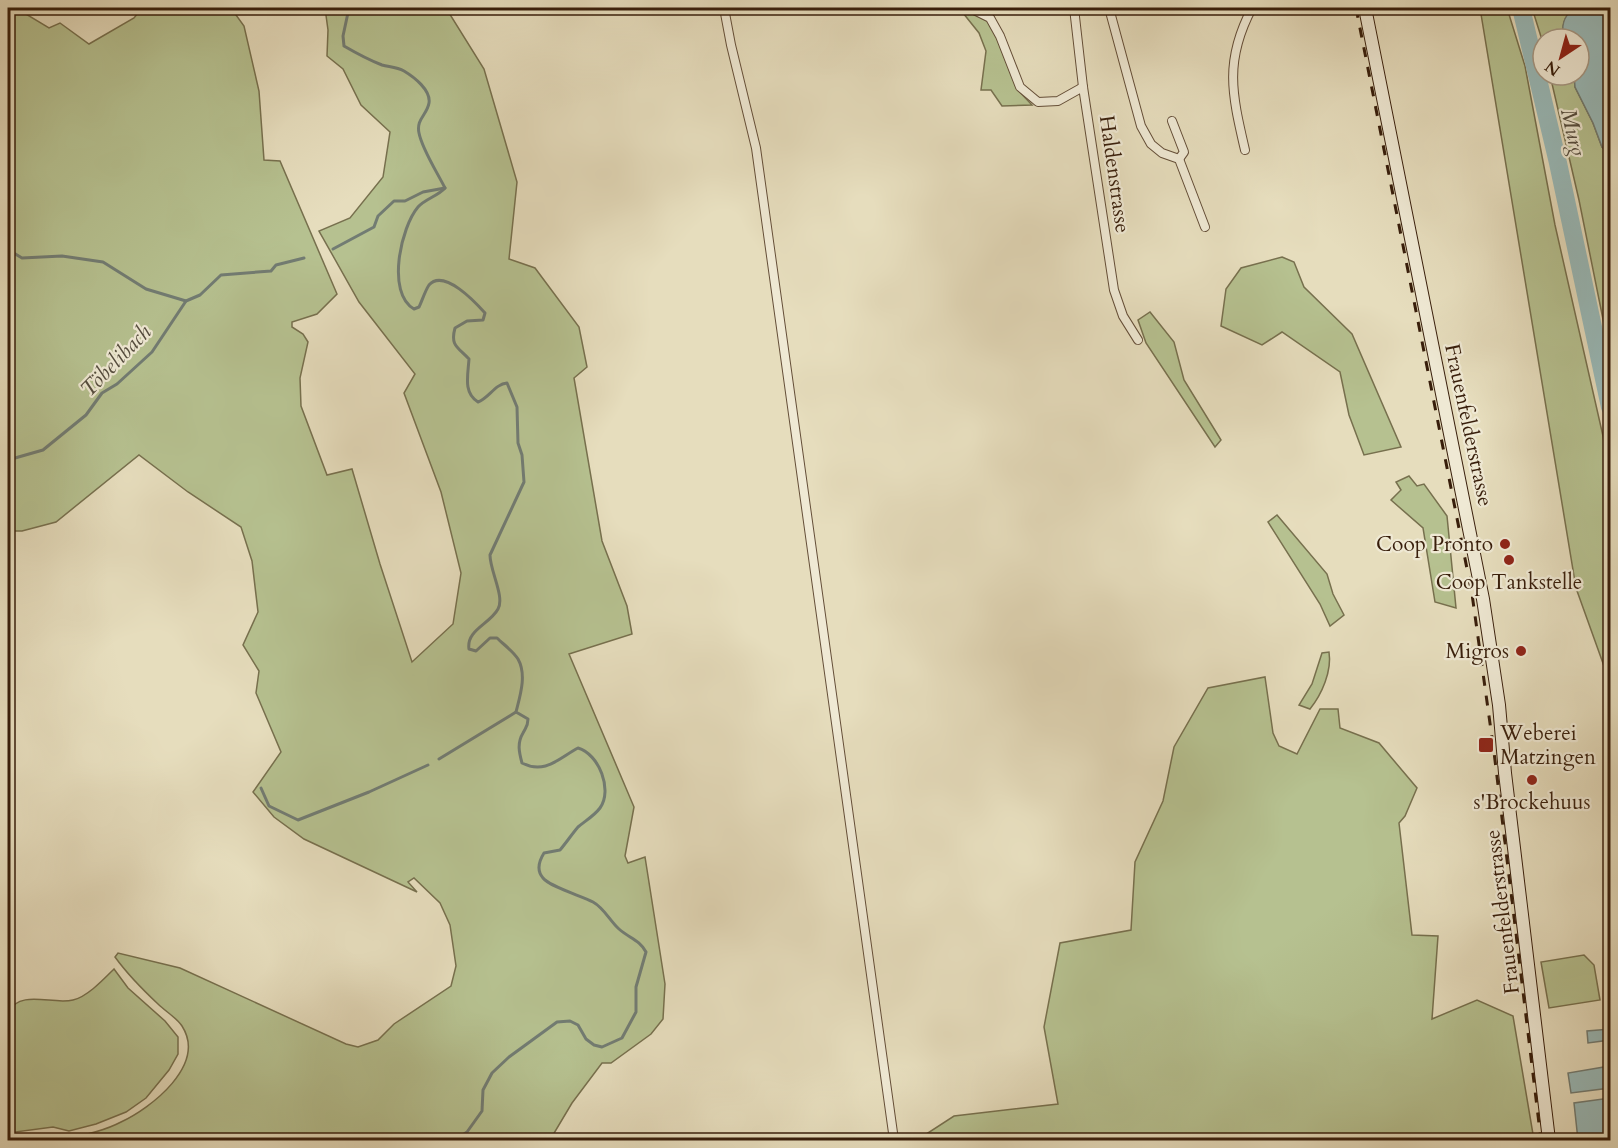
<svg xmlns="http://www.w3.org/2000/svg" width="1618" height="1148" font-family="Cardo,serif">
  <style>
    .green { fill: #b6c190; stroke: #77704e; stroke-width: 1.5 }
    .water { fill: #99bab9; stroke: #727c73; stroke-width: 1.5 }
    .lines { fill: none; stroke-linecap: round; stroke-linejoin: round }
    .stream { stroke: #727c73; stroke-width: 3 }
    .river { stroke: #99bab9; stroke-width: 18 }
    .minor-casing { stroke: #644e38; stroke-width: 10 }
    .secondary-casing { stroke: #381e0b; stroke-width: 14 }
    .minor { stroke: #efe9d4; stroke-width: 8 }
    .secondary { stroke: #efe9d4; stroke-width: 12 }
    .rail { stroke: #381e0b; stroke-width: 3; stroke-dasharray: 10 10; stroke-linecap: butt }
    .poi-dot { fill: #8f2418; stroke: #efe9d4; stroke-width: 2 }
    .labels { text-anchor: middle; stroke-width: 4.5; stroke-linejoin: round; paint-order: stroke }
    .street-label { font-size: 21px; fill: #381e0b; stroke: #efe9d4 }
    .poi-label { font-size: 21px; fill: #381e0b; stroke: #efe9d4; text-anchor: end }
    .water-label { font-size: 22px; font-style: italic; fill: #554d3f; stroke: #efe9d4 }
  </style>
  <rect width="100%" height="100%" fill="#e6ddbd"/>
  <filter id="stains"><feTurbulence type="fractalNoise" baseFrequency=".00333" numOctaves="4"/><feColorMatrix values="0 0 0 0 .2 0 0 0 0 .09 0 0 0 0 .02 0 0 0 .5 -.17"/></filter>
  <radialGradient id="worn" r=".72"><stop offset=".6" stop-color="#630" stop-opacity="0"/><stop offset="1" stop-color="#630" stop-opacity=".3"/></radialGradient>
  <g class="green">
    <path d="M 8,8 L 16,8 L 49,28 L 60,23 L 89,44 L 134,18 L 142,8 L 231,8 L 244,26 L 259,91 L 264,160 L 280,161 L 337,294 L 317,314 L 292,322 L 292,327 L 303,334 L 308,342 L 300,378 L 301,406 L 327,475 L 352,469 L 380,564 L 412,662 L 453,624 L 461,573 L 441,492 L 404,393 L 415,374 L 359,302 L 319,231 L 350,218 L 383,177 L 390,132 L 361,105 L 343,69 L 327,56 L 328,30 L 325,8 L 446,8 L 484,69 L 517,182 L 509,259 L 535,268 L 579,327 L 587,367 L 574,378 L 602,541 L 627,606 L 632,634 L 569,654 L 634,807 L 625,856 L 628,863 L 645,857 L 665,984 L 663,1019 L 651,1034 L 611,1063 L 602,1063 L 572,1103 L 550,1140 L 18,1140 C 33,1138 49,1142 63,1139 C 81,1136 104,1131 121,1122 C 151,1108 207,1065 182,1026 C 177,1018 165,1011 158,1004 C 142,989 128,975 115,957 L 118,953 L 180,968 L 346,1044 L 358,1047 L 378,1040 L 394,1024 L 451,986 L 456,966 L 450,925 L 440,903 L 414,878 L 408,882 L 417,892 L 304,839 L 274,817 L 253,792 L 281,752 L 256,693 L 259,671 L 243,645 L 258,612 L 252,561 L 241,527 L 188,492 L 139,455 L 56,522 L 22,531 L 8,531 Z"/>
    <path d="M 959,8 L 990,8 L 995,33 L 1017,89 L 1032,105 L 1002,106 L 991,90 L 981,90 L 986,51 L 979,33 Z"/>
    <path d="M 1480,8 L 1507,8 L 1525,66 L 1555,225 L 1603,436 L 1610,481 L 1610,667 L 1604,666 L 1576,588 Z"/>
    <path d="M 1532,8 L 1574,8 C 1564,16 1561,27 1565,39 L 1543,39 L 1543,43 Z"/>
    <path d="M 1550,75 L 1574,75 L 1575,87 L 1593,123 L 1602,147 L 1610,154 L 1610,354 L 1579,200 Z"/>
    <path d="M 1282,257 L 1294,262 L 1304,287 L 1352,334 L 1401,447 L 1364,455 L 1349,415 L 1340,372 L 1282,332 L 1262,345 L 1221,326 L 1226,289 L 1241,268 Z"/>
    <path d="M 1150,312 L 1174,342 L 1184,380 L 1221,440 L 1215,447 L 1146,343 L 1138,320 Z"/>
    <path d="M 1409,476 L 1417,486 L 1424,484 L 1447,516 L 1456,608 L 1435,602 L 1423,528 L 1391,500 L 1401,490 L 1396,482 Z"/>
    <path d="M 1277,515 L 1327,574 L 1333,594 L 1344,615 L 1330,626 L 1320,604 L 1268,522 Z"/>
    <path d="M 1329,652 C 1332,671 1322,694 1310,709 L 1299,705 L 1312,684 L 1322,653 Z"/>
    <path d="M 1265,677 L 1273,733 L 1279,746 L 1297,754 L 1320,709 L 1338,709 L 1340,728 L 1379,743 L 1417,788 L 1405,816 L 1399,823 L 1412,935 L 1438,936 L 1432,1019 L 1477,1000 L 1513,1016 L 1534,1140 L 917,1140 L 954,1116 L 1058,1104 L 1044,1027 L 1060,943 L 1131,930 L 1135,862 L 1163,801 L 1174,747 L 1208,688 Z"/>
    <path d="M 1584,955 L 1594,965 L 1600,1000 L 1549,1008 L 1541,962 Z"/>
    <path d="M 114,969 L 128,988 L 165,1021 L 178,1037 L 178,1054 L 169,1070 L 146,1098 L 126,1112 L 96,1124 L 69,1131 L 53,1127 L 8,1133 L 8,1012 C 21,989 52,1005 73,1000 C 87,997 104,979 114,969 Z"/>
  </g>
  <g class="water">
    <path d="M 1574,8 L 1610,8 L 1610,154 L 1602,147 L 1593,123 L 1575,87 L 1574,75 L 1579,75 L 1579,39 L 1565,39 C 1560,27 1564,16 1574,8 Z"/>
    <path d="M 1610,1029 L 1610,1040 L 1588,1043 L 1587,1031 Z"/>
    <path d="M 1610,1066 L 1610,1088 L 1571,1093 L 1568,1073 Z"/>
    <path d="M 1610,1098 L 1610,1140 L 1578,1140 L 1574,1103 Z"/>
  </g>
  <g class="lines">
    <g class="stream">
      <path d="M 349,8 L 343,36 L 344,46 C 356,53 369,60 382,65 C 390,67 397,67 404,71 C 414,77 431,90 429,103 C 427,115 416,119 419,133 C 422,149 437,172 445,188 C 438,196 425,199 418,207 C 401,227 386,293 414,309 L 419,307 C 422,301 425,291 429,285 C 444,268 476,303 485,313 L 483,320 L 467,321 L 455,328 C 450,346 458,347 469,359 C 468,375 463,393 478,402 C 489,398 495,384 507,383 L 517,407 L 518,443 L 522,455 L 524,482 L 490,555 C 490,571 505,597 498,609 C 490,624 466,630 469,649 L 476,651 L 490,638 L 497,638 C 503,644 513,651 518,659 C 527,675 520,696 516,712 L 528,719 C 528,726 526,727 523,733 C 517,743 519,752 522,763 C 545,775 559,758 578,748 C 599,754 613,790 600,808 C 594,816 585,821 578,827 C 572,834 566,843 560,850 L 544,853 C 539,861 536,870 543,878 C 550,887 582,896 593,902 C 604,908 610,921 619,929 C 629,938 640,940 646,952 L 636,987 L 636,1012 L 622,1038 L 602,1047 L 594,1045 L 586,1039 L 578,1025 L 570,1021 L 557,1022 L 509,1057 L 492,1073 L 483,1090 L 482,1111 L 467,1132 L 455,1140"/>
      <path d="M 333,249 L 374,227 L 378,216 L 394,201 L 405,201 L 423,192 L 445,188"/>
      <path d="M 8,252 L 12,252 L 22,258 L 62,256 L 103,262 L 146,289 L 186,301"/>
      <path d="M 8,460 L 43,450 L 86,415 L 102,393 L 117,384 L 152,352 L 186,301 L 200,295 L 221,275 L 271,271 L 276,265 L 304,258"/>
      <path d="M 439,759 L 516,712"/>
      <path d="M 261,788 L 269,806 L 298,820 L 369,792 L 428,765"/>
    </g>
    <path class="river" d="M 1521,8 L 1558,163 L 1610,407"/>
    <g class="minor-casing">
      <g id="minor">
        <path d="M 724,8 L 731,45 L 756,148 L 894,1140"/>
        <path d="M 970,8 L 990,18 L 1000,36 L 1020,87 L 1038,102 L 1058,101 L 1083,87"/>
        <path d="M 1074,8 L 1083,87 L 1114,290 L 1123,316 L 1138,340"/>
        <path d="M 1109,8 L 1141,126 L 1151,144 L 1162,153 L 1179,159 L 1205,227"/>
        <path d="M 1172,121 L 1184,152 L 1179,159"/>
        <path d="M 1245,150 C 1232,94 1224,61 1252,8"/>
      </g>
    </g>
    <g class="secondary-casing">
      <path id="secondary" d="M 1365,8 L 1483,599 L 1499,705 L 1505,773 L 1549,1140"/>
    </g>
    <use href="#minor" class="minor"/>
    <use href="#secondary" class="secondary"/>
    <path class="rail" d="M 1356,8 L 1472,594 L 1494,752 L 1541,1140"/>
  </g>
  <g class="poi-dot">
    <circle cx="1505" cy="544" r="6"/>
    <circle cx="1509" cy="560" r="6"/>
    <circle cx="1521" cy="651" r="6"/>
    <rect x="1478" y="737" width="16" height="16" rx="3"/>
    <circle cx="1532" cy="780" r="6"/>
  </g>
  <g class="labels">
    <g class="street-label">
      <text transform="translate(1115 174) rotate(82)" y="7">Haldenstrasse</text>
      <text transform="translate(1469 425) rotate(78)" y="7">Frauenfelderstrasse</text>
      <text transform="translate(1502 912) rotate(-97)" y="7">Frauenfelderstrasse</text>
    </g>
    <g class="poi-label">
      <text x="1493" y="551">Coop Pronto</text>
      <text x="1509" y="589" text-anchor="middle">Coop Tankstelle</text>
      <text x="1509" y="658">Migros</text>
      <text x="1500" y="740" text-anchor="start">Weberei<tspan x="1500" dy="24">Matzingen</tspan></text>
      <text x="1532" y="809" text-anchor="middle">s'Brockehuus</text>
    </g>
    <g class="water-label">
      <text transform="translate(1574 132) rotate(77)" y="8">Murg</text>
      <text transform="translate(115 360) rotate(-46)" y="8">Töbelibach</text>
    </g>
  </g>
  <rect width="1618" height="1148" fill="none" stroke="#e6ddbd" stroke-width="30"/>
  <rect x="9" y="9" width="1600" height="1130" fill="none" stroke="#381e0b" stroke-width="3"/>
  <rect x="15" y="15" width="1588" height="1118" fill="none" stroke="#381e0b" stroke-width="1.5"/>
  <g transform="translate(1561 57) rotate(216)"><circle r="28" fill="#efe9d4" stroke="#a69884" stroke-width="1.5"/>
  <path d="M0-4.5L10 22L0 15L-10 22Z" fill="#8f2418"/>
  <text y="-9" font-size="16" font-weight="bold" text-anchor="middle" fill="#381e0b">N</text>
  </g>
  <rect width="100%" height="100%" filter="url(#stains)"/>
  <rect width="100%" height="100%" fill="url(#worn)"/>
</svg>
